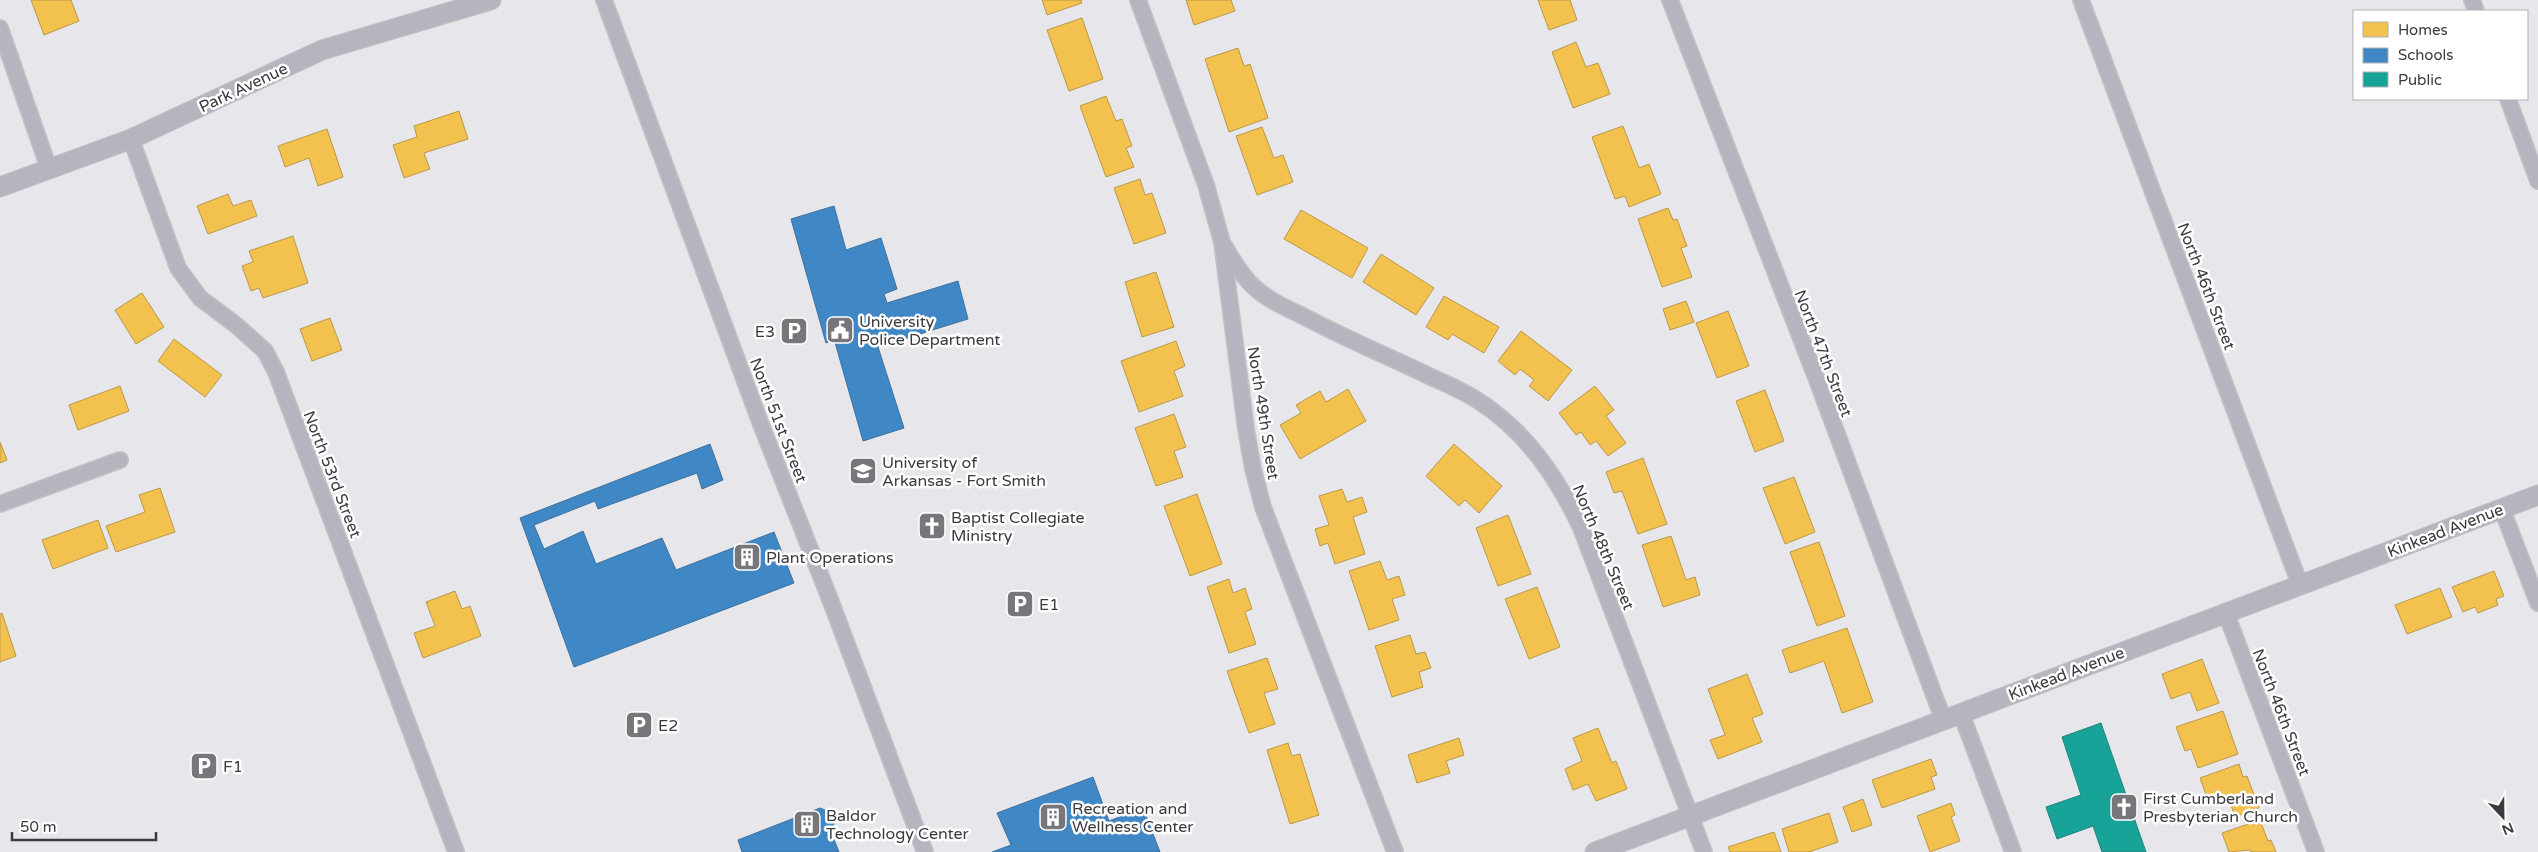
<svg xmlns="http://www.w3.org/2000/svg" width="2538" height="852" font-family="'Varela Round',sans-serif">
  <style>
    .homes { fill: #f2c14e; stroke: #bb994a }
    .schools { fill: #3f88c5; stroke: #3e719d }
    .public { fill: #17a398; stroke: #22847d }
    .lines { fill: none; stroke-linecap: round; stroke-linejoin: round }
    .minor-casing { stroke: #c1c1c4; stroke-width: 18 }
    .tertiary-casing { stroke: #c1c1c4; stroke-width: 21 }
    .minor { stroke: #b5b5c0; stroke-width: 15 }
    .tertiary { stroke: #b5b5c0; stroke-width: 19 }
    .labels { text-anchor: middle; stroke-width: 5; stroke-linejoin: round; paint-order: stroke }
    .street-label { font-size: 16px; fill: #3b3b3f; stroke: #fff }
    .poi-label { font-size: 16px; fill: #3b3b3f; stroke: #fff; text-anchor: start }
  </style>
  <rect width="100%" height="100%" fill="#e6e6eb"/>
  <g class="homes">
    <path d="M 31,0 L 71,0 L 79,21 L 44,35 Z"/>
    <path d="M 1042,0 L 1081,0 L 1082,3 L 1047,15 Z"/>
    <path d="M 1186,0 L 1231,0 L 1235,11 L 1194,25 Z"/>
    <path d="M 1538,0 L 1570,0 L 1577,20 L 1549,30 Z"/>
    <path d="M 1082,18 L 1103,79 L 1069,91 L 1047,30 Z"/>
    <path d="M 1576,42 L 1586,67 L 1598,63 L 1610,94 L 1573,108 L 1552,52 Z"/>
    <path d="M 1238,48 L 1244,66 L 1250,64 L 1268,118 L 1229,132 L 1205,59 Z"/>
    <path d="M 1106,96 L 1116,121 L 1122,119 L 1132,146 L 1126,148 L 1134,167 L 1106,177 L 1080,106 Z"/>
    <path d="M 459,111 L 468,139 L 424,153 L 430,169 L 404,178 L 393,145 L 417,137 L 414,126 Z"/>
    <path d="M 1623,126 L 1639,168 L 1649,164 L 1661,194 L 1629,207 L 1625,196 L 1615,199 L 1592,137 Z"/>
    <path d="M 1262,127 L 1274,158 L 1283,155 L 1293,182 L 1257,195 L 1236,136 Z"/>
    <path d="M 327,129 L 343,177 L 318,186 L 309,158 L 285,167 L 278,146 Z"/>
    <path d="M 1140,179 L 1145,195 L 1152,193 L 1166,233 L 1134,244 L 1114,188 Z"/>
    <path d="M 228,194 L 233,206 L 251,200 L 257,216 L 208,234 L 197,206 Z"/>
    <path d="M 1668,208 L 1673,220 L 1677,219 L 1687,246 L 1681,248 L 1692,277 L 1662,287 L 1638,219 Z"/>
    <path d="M 1301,210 L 1368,248 L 1352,278 L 1284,239 Z"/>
    <path d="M 293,236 L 308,283 L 263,298 L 259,288 L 251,291 L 242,266 L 253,262 L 249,251 Z"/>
    <path d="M 1381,254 L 1434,288 L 1416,315 L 1363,282 Z"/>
    <path d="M 1156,272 L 1174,327 L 1142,337 L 1125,282 Z"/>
    <path d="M 142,293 L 164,327 L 136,344 L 115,310 Z"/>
    <path d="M 1444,296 L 1499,327 L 1484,353 L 1452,334 L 1448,340 L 1426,327 Z"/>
    <path d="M 1686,301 L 1694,322 L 1670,330 L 1663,309 Z"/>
    <path d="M 1728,311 L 1749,366 L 1717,378 L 1696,323 Z"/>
    <path d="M 330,318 L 342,350 L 312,361 L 300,329 Z"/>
    <path d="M 1521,331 L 1572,370 L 1548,401 L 1529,386 L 1534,380 L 1520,369 L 1515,375 L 1498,361 Z"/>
    <path d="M 174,339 L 222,375 L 205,397 L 158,361 Z"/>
    <path d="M 1176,341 L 1185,366 L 1174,371 L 1183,396 L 1139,412 L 1121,361 Z"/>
    <path d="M 120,386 L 129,411 L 78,430 L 69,405 Z"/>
    <path d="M 1595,386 L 1614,410 L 1606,416 L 1626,443 L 1608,456 L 1596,441 L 1590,445 L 1581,432 L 1576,435 L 1559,413 Z"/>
    <path d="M 1348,389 L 1366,421 L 1300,459 L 1280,425 L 1301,413 L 1296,405 L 1320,391 L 1326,402 Z"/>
    <path d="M 1765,390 L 1784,441 L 1755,452 L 1736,401 Z"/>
    <path d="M 1174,414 L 1186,447 L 1174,451 L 1183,477 L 1156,486 L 1135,428 Z"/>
    <path d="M 0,442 L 7,460 L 0,463 Z"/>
    <path d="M 1454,444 L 1502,486 L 1479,513 L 1465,500 L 1459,506 L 1426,476 Z"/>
    <path d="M 1643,458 L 1667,524 L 1638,534 L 1622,491 L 1614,493 L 1606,472 Z"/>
    <path d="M 1794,477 L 1815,532 L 1785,544 L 1763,488 Z"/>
    <path d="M 160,488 L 175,532 L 116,552 L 106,526 L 145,512 L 139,495 Z"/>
    <path d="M 1342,489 L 1347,502 L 1362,497 L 1367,512 L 1353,517 L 1365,554 L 1335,564 L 1328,543 L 1320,546 L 1315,529 L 1329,525 L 1319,496 Z"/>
    <path d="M 1197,494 L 1222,564 L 1190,576 L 1164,506 Z"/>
    <path d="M 1508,515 L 1531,574 L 1498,586 L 1476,528 Z"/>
    <path d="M 98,520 L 108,548 L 53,569 L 42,540 Z"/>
    <path d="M 1671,536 L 1686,580 L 1695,577 L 1700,595 L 1663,607 L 1642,545 Z"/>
    <path d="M 1819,542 L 1845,616 L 1817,626 L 1790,552 Z"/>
    <path d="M 1380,561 L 1387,580 L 1399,576 L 1405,595 L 1392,599 L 1399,620 L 1369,630 L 1349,571 Z"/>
    <path d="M 2494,571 L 2504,596 L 2496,599 L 2498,605 L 2478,613 L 2475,607 L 2463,612 L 2452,587 Z"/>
    <path d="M 1229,579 L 1233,593 L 1245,588 L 1252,609 L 1245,612 L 1256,644 L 1229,653 L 1207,587 Z"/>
    <path d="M 1537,587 L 1560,647 L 1529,659 L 1505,599 Z"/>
    <path d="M 2440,588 L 2452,617 L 2407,634 L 2395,605 Z"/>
    <path d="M 455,591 L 462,609 L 470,606 L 481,636 L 423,658 L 414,633 L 435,626 L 426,602 Z"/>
    <path d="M 2,613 L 16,656 L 0,662 L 0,614 Z"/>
    <path d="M 1847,628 L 1873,702 L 1842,713 L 1824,661 L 1790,673 L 1782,650 Z"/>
    <path d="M 1410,635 L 1416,654 L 1425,652 L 1431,668 L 1419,672 L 1423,687 L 1392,697 L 1375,646 Z"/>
    <path d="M 1267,658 L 1278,689 L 1264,693 L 1275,724 L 1249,733 L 1227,671 Z"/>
    <path d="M 2202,659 L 2219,703 L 2197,711 L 2190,692 L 2171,699 L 2162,674 Z"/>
    <path d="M 1747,674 L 1763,714 L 1752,718 L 1762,742 L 1718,759 L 1710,740 L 1725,735 L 1708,689 Z"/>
    <path d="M 2223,711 L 2238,754 L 2198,768 L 2191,749 L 2185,751 L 2176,727 Z"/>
    <path d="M 1598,728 L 1612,763 L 1616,761 L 1627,789 L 1596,801 L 1588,784 L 1573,790 L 1565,769 L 1582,761 L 1573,738 Z"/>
    <path d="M 1459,738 L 1464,755 L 1446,761 L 1450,773 L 1417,783 L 1408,755 Z"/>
    <path d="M 1288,743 L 1292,756 L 1300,754 L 1319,815 L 1290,824 L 1267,750 Z"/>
    <path d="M 1931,759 L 1937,775 L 1931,777 L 1935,789 L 1882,808 L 1872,780 Z"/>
    <path d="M 2239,764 L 2243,777 L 2247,776 L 2259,808 L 2235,817 L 2228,796 L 2209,803 L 2200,778 Z"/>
    <path d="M 1863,799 L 1872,825 L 1852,832 L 1843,807 Z"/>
    <path d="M 1951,803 L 1955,815 L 1951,817 L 1960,841 L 1930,852 L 1917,816 Z"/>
    <path d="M 1829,813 L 1838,842 L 1809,852 L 1789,852 L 1782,829 Z"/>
    <path d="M 2260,820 L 2268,841 L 2271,840 L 2276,852 L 2251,852 L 2250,850 L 2229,852 L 2222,833 Z"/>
    <path d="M 1774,832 L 1781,852 L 1730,852 L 1728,847 Z"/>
  </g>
  <g class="schools">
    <path d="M 834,206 L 846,250 L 881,238 L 897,289 L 884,294 L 887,303 L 958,281 L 968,319 L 878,347 L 904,428 L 863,441 L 834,339 L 826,343 L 791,219 Z"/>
    <path d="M 710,444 L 723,480 L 702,489 L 697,473 L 598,509 L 595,501 L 534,525 L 544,549 L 583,531 L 596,564 L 662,538 L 676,570 L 774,532 L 794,583 L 574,667 L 520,518 Z"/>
    <path d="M 1093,777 L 1109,821 L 1143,808 L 1160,852 L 992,852 L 1011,845 L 997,813 Z"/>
    <path d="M 820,808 L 837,815 L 831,832 L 839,852 L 742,852 L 738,840 Z"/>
  </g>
  <path class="public" d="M 2101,723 L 2146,852 L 2102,852 L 2093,826 L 2057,839 L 2046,807 L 2081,795 L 2062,737 Z"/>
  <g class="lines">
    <g class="minor-casing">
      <g id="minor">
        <path d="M 604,0 L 760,422 L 833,607 L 925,852"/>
        <path d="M 1138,0 L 1206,185 L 1222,242 L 1246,429 L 1253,469 L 1263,507 L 1395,852"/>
        <path d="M 1670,0 L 1817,380 L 1943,719"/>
        <path d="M 2081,0 L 2300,585"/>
        <path d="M 2472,0 L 2476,11"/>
        <path d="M 0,28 L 49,169"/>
        <path d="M 2508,99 L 2538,181"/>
        <path d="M 131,139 L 178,268 L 200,298 L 236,325 L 265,351 L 276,372 L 456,852"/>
        <path d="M 1225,247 C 1233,261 1242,276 1254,287 C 1268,300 1286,308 1303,316 C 1342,337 1383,354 1423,373 C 1441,382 1460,389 1477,400 C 1526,431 1557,477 1581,528 L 1704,852"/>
        <path d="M 0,504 L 120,460"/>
        <path d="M 2502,509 L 2538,603"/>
        <path d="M 2226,613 L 2316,852"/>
        <path d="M 1961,713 L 2013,852"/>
      </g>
    </g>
    <g class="tertiary-casing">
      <g id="tertiary">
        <path d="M 0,187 L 131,139 L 322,50 L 491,0"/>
        <path d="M 1595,852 L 2538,495"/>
      </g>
    </g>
    <use href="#minor" class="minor"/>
    <use href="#tertiary" class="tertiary"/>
  </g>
  <defs>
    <g id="civic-square" transform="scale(1.4375)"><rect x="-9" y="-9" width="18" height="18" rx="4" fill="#77777b" stroke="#fff"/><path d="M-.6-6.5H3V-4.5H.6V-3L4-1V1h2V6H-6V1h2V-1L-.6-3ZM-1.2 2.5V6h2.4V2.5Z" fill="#fff"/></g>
    <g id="parking-square" transform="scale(1.4375)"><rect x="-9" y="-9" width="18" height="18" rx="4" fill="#77777b" stroke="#fff"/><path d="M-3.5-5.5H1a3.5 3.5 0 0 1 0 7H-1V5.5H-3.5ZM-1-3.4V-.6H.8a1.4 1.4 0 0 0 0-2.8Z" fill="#fff"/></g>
    <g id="university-square" transform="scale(1.4375)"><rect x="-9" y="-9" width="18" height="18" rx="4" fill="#77777b" stroke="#fff"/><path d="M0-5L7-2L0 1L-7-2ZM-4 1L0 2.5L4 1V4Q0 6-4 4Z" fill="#fff"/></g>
    <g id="church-square" transform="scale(1.4375)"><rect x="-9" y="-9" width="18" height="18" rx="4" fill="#77777b" stroke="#fff"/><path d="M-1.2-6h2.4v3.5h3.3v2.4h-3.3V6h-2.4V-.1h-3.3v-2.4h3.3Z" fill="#fff"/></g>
    <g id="building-square" transform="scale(1.4375)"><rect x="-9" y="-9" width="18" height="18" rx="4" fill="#77777b" stroke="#fff"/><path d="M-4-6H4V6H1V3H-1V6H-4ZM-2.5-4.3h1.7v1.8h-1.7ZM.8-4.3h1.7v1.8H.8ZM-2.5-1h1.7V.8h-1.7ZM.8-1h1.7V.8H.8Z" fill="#fff"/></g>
  </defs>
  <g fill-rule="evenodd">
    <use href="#civic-square" x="840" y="330"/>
    <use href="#parking-square" x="794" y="331"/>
    <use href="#university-square" x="863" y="471"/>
    <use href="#church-square" x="932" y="526"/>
    <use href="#building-square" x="747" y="557"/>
    <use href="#parking-square" x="1020" y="604"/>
    <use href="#parking-square" x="639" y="725"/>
    <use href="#parking-square" x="204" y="766"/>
    <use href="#church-square" x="2124" y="807"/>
    <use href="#building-square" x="1053" y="817"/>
    <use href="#building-square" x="807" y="824"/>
  </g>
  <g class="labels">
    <g class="street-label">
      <text transform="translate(243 87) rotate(-25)" y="6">Park Avenue</text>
      <text transform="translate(2207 286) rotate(69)" y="6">North 46th Street</text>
      <text transform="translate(1824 353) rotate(69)" y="6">North 47th Street</text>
      <text transform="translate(1264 413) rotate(81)" y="6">North 49th Street</text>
      <text transform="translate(779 420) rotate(69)" y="6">North 51st Street</text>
      <text transform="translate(333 474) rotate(69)" y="6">North 53rd Street</text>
      <text transform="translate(2445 530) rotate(-21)" y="6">Kinkead Avenue</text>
      <text transform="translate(1604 547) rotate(67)" y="6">North 48th Street</text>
      <text transform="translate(2066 673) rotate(-21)" y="6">Kinkead Avenue</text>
      <text transform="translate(2282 712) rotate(69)" y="6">North 46th Street</text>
    </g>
    <g class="poi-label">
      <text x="859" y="327">University<tspan x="859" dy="18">Police Department</tspan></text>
      <text x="775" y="337" text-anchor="end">E3</text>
      <text x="882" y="468">University of<tspan x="882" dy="18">Arkansas - Fort Smith</tspan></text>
      <text x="951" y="523">Baptist Collegiate<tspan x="951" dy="18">Ministry</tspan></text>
      <text x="766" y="563">Plant Operations</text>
      <text x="1039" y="610">E1</text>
      <text x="658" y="731">E2</text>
      <text x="223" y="772">F1</text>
      <text x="2143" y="804">First Cumberland<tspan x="2143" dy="18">Presbyterian Church</tspan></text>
      <text x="1072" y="814">Recreation and<tspan x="1072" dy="18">Wellness Center</tspan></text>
      <text x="826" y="821">Baldor<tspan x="826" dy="18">Technology Center</tspan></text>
    </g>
  </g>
  <rect x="2353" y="10" width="175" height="90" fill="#ffffff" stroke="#b1b1b2"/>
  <rect x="2363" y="22" width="25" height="15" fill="#f2c14e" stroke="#b1b1b2"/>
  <text x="2398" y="35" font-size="15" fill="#3b3b3f">Homes</text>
  <rect x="2363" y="48" width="25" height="15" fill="#3f88c5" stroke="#b1b1b2"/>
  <text x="2398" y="60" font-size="15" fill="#3b3b3f">Schools</text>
  <rect x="2363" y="72" width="25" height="15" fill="#17a398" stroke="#b1b1b2"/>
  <text x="2398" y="85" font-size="15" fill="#3b3b3f">Public</text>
  <g transform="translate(2503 817) rotate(158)" stroke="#ffffff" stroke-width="4" paint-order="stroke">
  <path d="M0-4L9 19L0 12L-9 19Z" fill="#3b3b3f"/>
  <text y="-8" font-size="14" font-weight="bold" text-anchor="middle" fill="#3b3b3f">N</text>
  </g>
  <path d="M12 832v8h144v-8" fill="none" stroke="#3b3b3f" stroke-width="2.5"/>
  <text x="20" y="832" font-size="15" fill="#3b3b3f" stroke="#ffffff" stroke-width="4" paint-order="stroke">50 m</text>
</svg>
